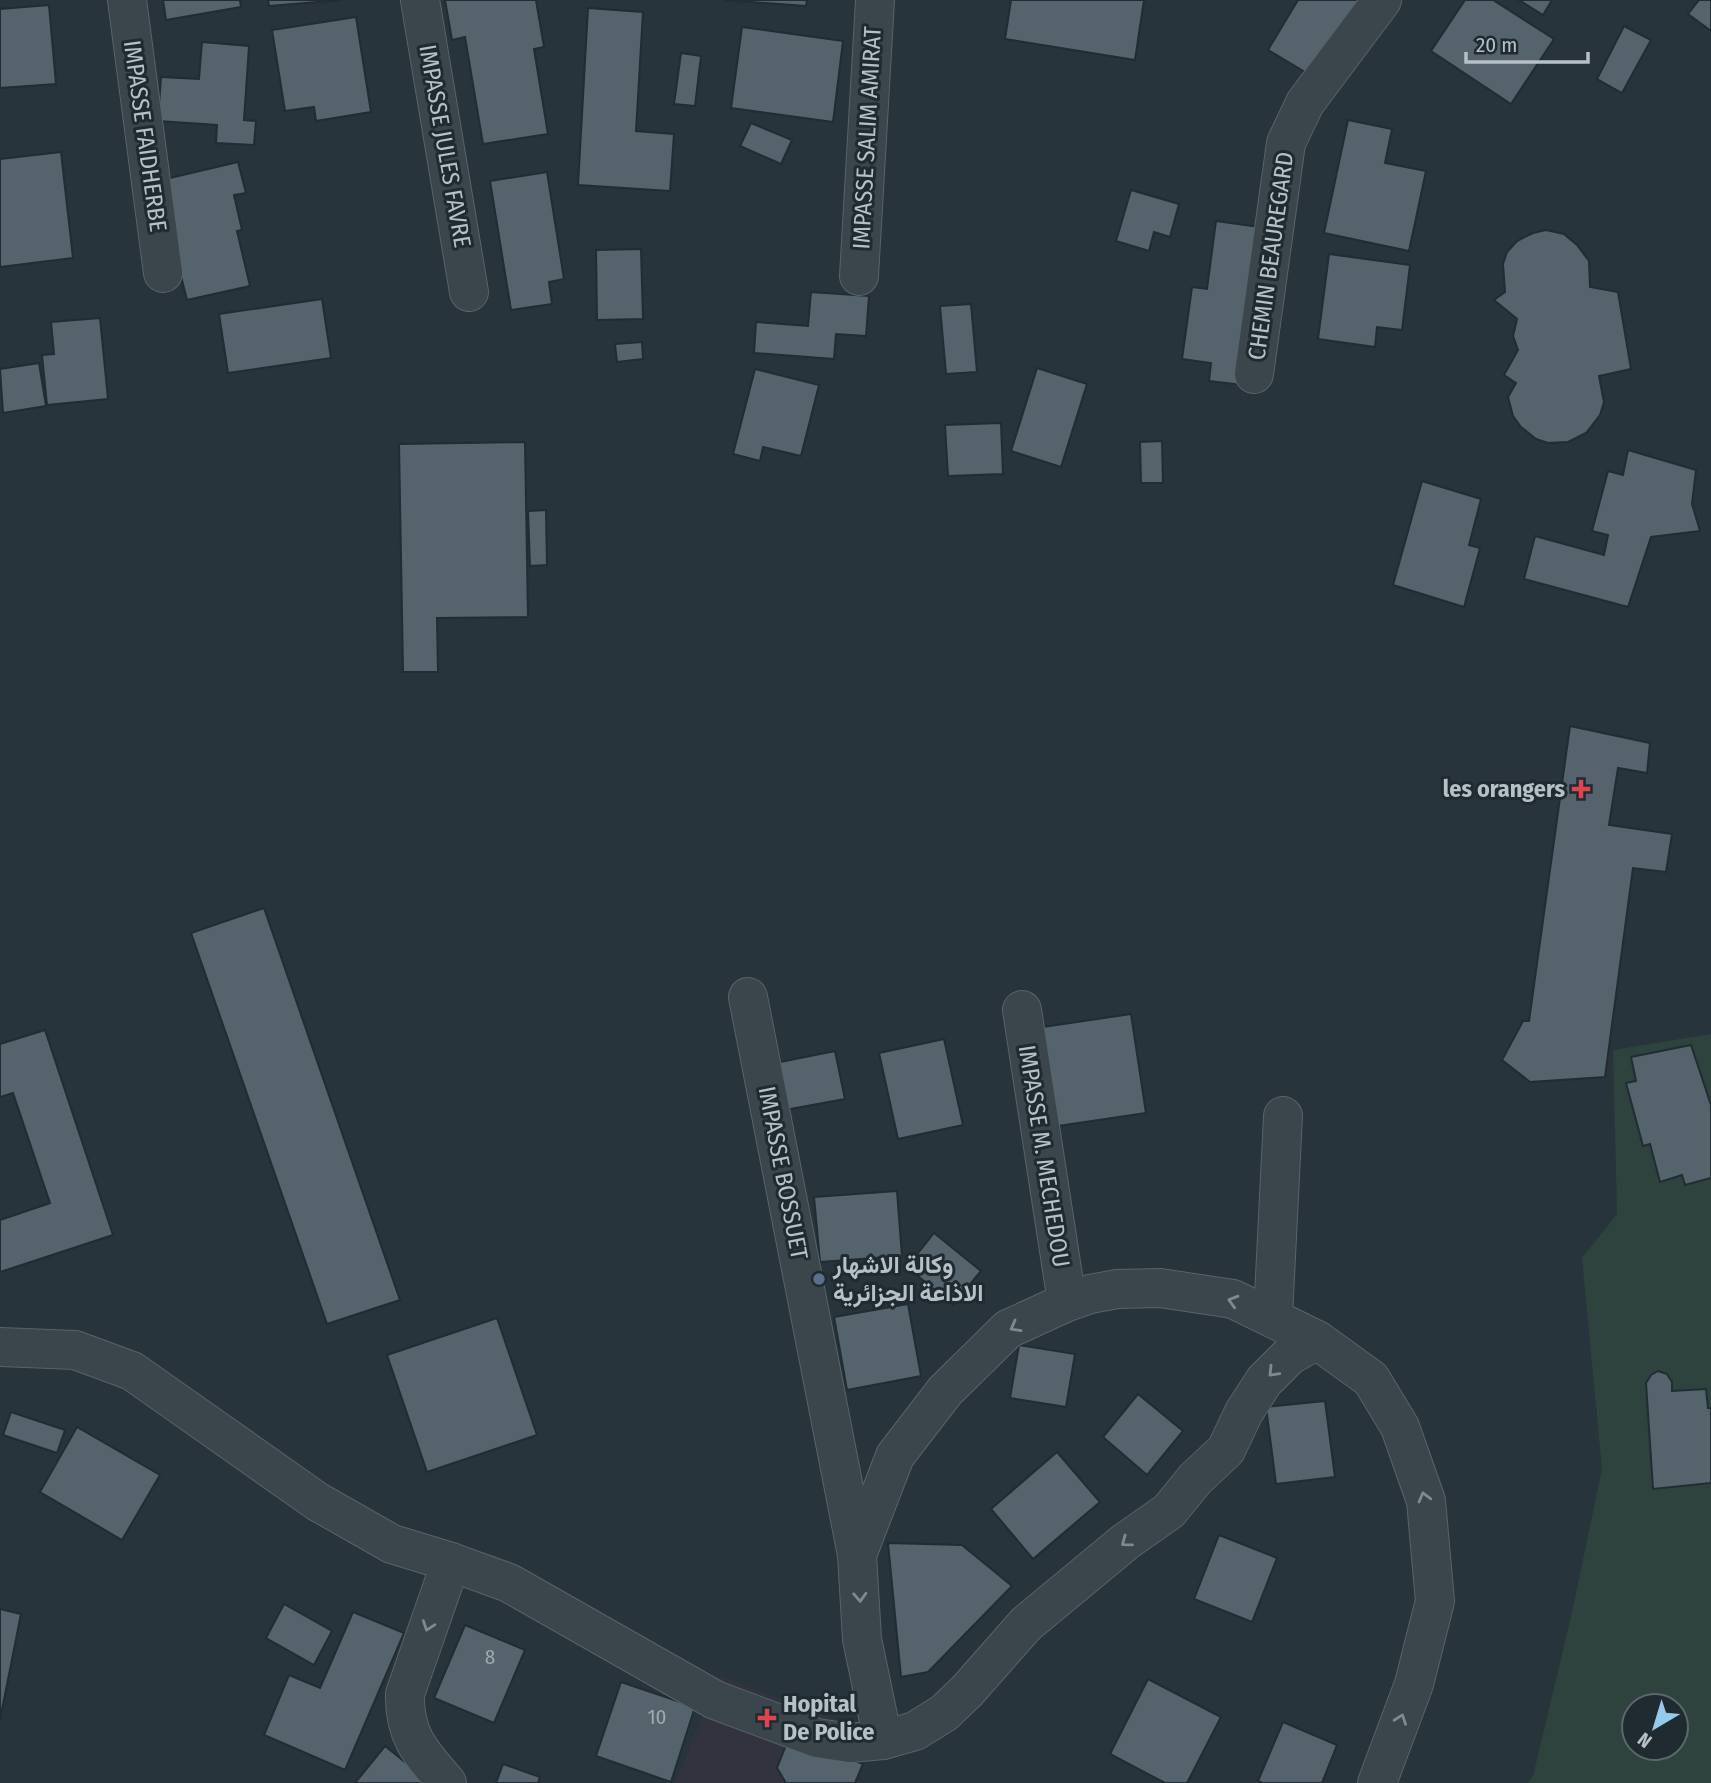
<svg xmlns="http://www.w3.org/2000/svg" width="1711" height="1783" font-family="'Fira Sans Condensed',Vazirmatn,sans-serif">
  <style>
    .medical { fill: #32333e }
    .green { fill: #2f433e; fill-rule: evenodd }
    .building { fill: #54636c; stroke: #212c33; stroke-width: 2 }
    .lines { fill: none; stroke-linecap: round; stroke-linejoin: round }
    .street-casing { stroke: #58636a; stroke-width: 40 }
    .street { stroke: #3a454c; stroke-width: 38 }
    .oneway { stroke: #7e8990 }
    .health-dot { fill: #e0444e; stroke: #1f2a31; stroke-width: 2.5 }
    .service-dot { fill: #5c6f8a; stroke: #1f2a31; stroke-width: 2.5 }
    .labels { text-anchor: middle; stroke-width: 6; stroke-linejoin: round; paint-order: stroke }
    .number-label { font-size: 21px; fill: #9ea9b0 }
    .street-label { font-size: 24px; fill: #b6c0c7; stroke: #1f2a31 }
    .poi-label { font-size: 24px; font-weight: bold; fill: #b6c0c7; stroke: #1f2a31; text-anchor: start }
  </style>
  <rect width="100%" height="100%" fill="#27343b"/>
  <path class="medical" d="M 720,1676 L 872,1733 L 853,1783 L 675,1783 Z"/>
  <path class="green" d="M 1711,1034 L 1711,1783 L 1528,1783 L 1533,1776 L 1571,1617 L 1602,1469 L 1582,1258 L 1617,1214 L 1613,1050 ZM 1634,1706 L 1676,1706 L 1676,1748 L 1634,1748 Z"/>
  <g class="building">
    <path d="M 163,0 L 240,0 L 241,7 L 166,20 Z"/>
    <path d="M 268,0 L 342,0 L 269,6 Z"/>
    <path d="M 445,0 L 536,0 L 544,47 L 534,49 L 548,134 L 483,144 L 465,37 L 452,40 Z"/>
    <path d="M 725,0 L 807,0 L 806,6 Z"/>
    <path d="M 1011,0 L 1144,0 L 1135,60 L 1005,39 Z"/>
    <path d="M 1298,0 L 1375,0 L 1325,84 L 1268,50 Z"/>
    <path d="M 1465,0 L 1493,0 L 1554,39 L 1511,104 L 1431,51 Z"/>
    <path d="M 1519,0 L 1552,0 L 1543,15 Z"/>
    <path d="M 1699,0 L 1711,0 L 1711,31 L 1688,14 Z"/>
    <path d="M 49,5 L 56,84 L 0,88 L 0,9 Z"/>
    <path d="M 588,8 L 643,12 L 636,131 L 674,134 L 670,191 L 578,185 Z"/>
    <path d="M 356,17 L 371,112 L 316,121 L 314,107 L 285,111 L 272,30 Z"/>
    <path d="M 1624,26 L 1651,40 L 1622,93 L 1597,79 Z"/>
    <path d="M 742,27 L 843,41 L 833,122 L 731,108 Z"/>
    <path d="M 202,42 L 249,46 L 244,120 L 256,121 L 254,145 L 216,143 L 217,125 L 158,121 L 161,77 L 199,79 Z"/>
    <path d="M 681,53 L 701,56 L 695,106 L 674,104 Z"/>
    <path d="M 1348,120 L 1392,129 L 1385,163 L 1426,171 L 1409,251 L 1324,233 Z"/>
    <path d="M 751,123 L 792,140 L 781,164 L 740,146 Z"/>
    <path d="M 61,152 L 73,258 L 0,267 L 0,159 Z"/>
    <path d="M 238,162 L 246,193 L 234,195 L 242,230 L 237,231 L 250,286 L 187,300 L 157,181 Z"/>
    <path d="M 547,172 L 564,279 L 549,282 L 552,304 L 511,310 L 490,181 Z"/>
    <path d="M 1131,190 L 1179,204 L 1170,237 L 1154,232 L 1149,251 L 1116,241 Z"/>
    <path d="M 1216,221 L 1273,229 L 1251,386 L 1209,381 L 1211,363 L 1182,359 L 1192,287 L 1207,289 Z"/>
    <path d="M 1546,230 L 1564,234 L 1577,245 L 1589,261 L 1590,287 L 1618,292 L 1631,369 L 1599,376 L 1604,402 L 1600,415 L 1586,433 L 1568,442 L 1548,443 L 1536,439 L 1521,427 L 1513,416 L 1508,397 L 1516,383 L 1504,375 L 1518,350 L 1513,336 L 1517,319 L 1494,300 L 1505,292 L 1503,264 L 1507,252 L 1517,241 L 1533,233 Z"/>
    <path d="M 641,249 L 643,319 L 597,320 L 596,250 Z"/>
    <path d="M 1329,254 L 1410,265 L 1402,330 L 1377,327 L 1375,347 L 1318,339 Z"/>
    <path d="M 811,292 L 869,296 L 866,336 L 836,334 L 834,359 L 754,353 L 756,322 L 808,326 Z"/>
    <path d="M 322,299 L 331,358 L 228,373 L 219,314 Z"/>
    <path d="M 971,304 L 977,372 L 946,374 L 940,306 Z"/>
    <path d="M 100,318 L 108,399 L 47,405 L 42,355 L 54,354 L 51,322 Z"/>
    <path d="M 642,342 L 643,359 L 617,362 L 615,344 Z"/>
    <path d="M 39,363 L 46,406 L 3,413 L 0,369 Z"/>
    <path d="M 1037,368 L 1087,384 L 1061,467 L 1011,451 Z"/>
    <path d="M 755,369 L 819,385 L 801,456 L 763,447 L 760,461 L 733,454 Z"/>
    <path d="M 1001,423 L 1003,474 L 948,476 L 945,425 Z"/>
    <path d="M 1162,441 L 1163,483 L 1141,483 L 1140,442 Z"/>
    <path d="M 525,442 L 528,617 L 437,618 L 438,672 L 403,672 L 399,444 Z"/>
    <path d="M 1628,450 L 1696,470 L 1692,504 L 1700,531 L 1651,537 L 1628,607 L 1524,579 L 1535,536 L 1604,555 L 1608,535 L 1592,531 L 1608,471 L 1623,475 Z"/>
    <path d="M 1422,481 L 1481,499 L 1469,545 L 1480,548 L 1464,607 L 1393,585 Z"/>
    <path d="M 546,510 L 547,565 L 530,566 L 528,511 Z"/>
    <path d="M 1570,726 L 1650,743 L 1647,773 L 1618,768 L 1609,825 L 1672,834 L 1666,872 L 1633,868 L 1605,1077 L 1530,1082 L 1502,1060 L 1523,1021 L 1529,1021 Z"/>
    <path d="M 264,908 L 400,1300 L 327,1324 L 191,933 Z"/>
    <path d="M 1131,1014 L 1146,1113 L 1058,1126 L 1043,1027 Z"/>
    <path d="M 45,1030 L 113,1235 L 0,1272 L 0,1220 L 50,1203 L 13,1093 L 0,1097 L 0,1044 Z"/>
    <path d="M 944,1039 L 963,1125 L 898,1139 L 879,1053 Z"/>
    <path d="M 1691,1045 L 1711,1105 L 1711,1178 L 1685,1185 L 1682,1175 L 1660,1182 L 1650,1144 L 1643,1146 L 1626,1083 L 1636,1081 L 1631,1057 Z"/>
    <path d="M 835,1051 L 845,1099 L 774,1112 L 765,1065 Z"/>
    <path d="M 897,1191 L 902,1256 L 820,1262 L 814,1197 Z"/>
    <path d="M 934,1233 L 981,1271 L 953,1305 L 907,1267 Z"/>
    <path d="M 908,1304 L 921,1376 L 847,1390 L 834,1317 Z"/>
    <path d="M 497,1318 L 537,1435 L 427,1472 L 387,1355 Z"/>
    <path d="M 1019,1345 L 1075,1354 L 1066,1407 L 1010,1398 Z"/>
    <path d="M 1658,1371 L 1667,1374 L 1672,1382 L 1672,1391 L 1706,1389 L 1708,1408 L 1711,1408 L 1711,1483 L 1653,1489 L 1646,1383 L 1651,1375 Z"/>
    <path d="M 1138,1394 L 1183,1431 L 1147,1475 L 1103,1437 Z"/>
    <path d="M 1325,1401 L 1335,1477 L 1276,1484 L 1266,1407 Z"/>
    <path d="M 11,1412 L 65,1430 L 57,1453 L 3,1435 Z"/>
    <path d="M 77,1427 L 160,1475 L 122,1540 L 40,1492 Z"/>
    <path d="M 1057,1452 L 1100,1502 L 1033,1559 L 991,1509 Z"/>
    <path d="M 1219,1535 L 1277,1558 L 1252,1622 L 1194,1599 Z"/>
    <path d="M 888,1543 L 962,1545 L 1012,1586 L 928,1672 L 901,1677 Z"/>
    <path d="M 284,1604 L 332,1631 L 314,1665 L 266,1638 Z"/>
    <path d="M 0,1609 L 21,1614 L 0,1720 Z"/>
    <path d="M 353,1612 L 404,1633 L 345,1770 L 264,1735 L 289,1675 L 320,1688 Z"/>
    <path d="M 465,1625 L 525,1650 L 494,1723 L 434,1698 Z"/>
    <path d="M 1148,1679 L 1221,1717 L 1187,1783 L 1165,1783 L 1110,1754 Z"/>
    <path d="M 621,1682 L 695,1707 L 671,1782 L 596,1756 Z"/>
    <path d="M 1283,1722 L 1337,1745 L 1322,1783 L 1263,1783 L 1258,1781 Z"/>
    <path d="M 790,1735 L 863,1764 L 855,1783 L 786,1783 L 777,1768 Z"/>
    <path d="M 385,1746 L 431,1783 L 355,1783 Z"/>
    <path d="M 503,1764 L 540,1777 L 538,1783 L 496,1783 Z"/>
  </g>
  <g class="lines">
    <g class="street-casing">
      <g id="street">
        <path d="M 127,0 L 163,273"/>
        <path d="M 420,0 L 469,292"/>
        <path d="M 859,276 L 875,0"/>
        <path d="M 1254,374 L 1286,143 L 1305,103 L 1382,0"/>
        <path d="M 748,997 L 857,1555"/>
        <path d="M 1022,1010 L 1067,1302"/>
        <path d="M 1273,1317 L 1283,1116"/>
        <path d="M 0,1347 L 75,1350 L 132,1371 L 318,1502 L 392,1544 L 451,1562 L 509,1583 L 715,1700 L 817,1738 L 850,1743 L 883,1740 L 915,1731 L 944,1713 L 967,1691 L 1026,1624 L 1125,1542 L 1169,1511 L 1195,1479 L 1226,1450 L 1244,1412 L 1264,1381 L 1289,1356 L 1317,1340 L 1371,1379 L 1400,1427 L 1426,1501 L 1435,1601 L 1414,1684 L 1377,1783"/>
        <path d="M 883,1740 L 862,1639 L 857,1555 L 895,1456 L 945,1391 L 1008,1329 L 1067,1302 L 1090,1294 L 1117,1289 L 1160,1288 L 1233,1299 L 1317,1340"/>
        <path d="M 447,1783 C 421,1753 404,1736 405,1694 L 451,1562"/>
      </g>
    </g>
    <use href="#street" class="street"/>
  </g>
  <defs><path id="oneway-chevron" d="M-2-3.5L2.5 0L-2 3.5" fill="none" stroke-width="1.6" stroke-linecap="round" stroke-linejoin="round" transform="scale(1.75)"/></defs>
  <g class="oneway">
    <use href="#oneway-chevron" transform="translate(1233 1301) rotate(-164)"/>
    <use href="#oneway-chevron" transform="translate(1015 1327) rotate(151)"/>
    <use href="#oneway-chevron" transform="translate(1273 1372) rotate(134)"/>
    <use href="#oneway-chevron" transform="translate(1424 1497) rotate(-105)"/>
    <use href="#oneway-chevron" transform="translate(1126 1542) rotate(143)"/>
    <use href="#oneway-chevron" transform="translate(860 1597) rotate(87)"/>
    <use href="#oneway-chevron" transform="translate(428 1626) rotate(109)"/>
    <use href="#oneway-chevron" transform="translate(1401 1719) rotate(-70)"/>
  </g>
  <g class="health-dot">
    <path d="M1577.5 778.5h7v7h7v7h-7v7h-7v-7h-7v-7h7z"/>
    <path d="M763.5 1707.5h7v7h7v7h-7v7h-7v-7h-7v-7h7z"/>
  </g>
  <circle class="service-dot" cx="819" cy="1279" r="7"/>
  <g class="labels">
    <g class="number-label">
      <text x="490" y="1664">8</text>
      <text x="657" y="1724">10</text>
    </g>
    <g class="street-label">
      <text transform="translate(145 136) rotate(82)" y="8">IMPASSE FAIDHERBE</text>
      <text transform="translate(867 138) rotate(-87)" y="8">IMPASSE SALIM AMIRAT</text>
      <text transform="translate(445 146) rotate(80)" y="8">IMPASSE JULES FAVRE</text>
      <text transform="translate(1271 256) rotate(-82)" y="8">CHEMIN BEAUREGARD</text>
      <text transform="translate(1044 1156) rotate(81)" y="8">IMPASSE M. MECHEDOU</text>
      <text transform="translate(783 1173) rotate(79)" y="8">IMPASSE BOSSUET</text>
    </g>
    <g class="poi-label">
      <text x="1565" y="797" text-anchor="end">les orangers</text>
      <text x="833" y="1273">وكالة الاشهار<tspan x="833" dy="28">الاذاعة الجزائرية</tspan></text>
      <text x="783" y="1712">Hopital<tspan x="783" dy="28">De Police</tspan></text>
    </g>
  </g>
  <g transform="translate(1655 1727) rotate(218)"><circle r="33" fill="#1f2a31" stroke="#5b666d" stroke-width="2"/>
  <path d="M0-5L12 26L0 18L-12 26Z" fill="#96caec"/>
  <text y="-10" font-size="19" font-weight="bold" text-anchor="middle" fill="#b6c0c7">N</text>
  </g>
  <path d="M1466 52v10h122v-10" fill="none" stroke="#b6c0c7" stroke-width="3.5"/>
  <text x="1476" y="52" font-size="21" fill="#b6c0c7" stroke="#1f2a31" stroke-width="5" paint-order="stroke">20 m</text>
</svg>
